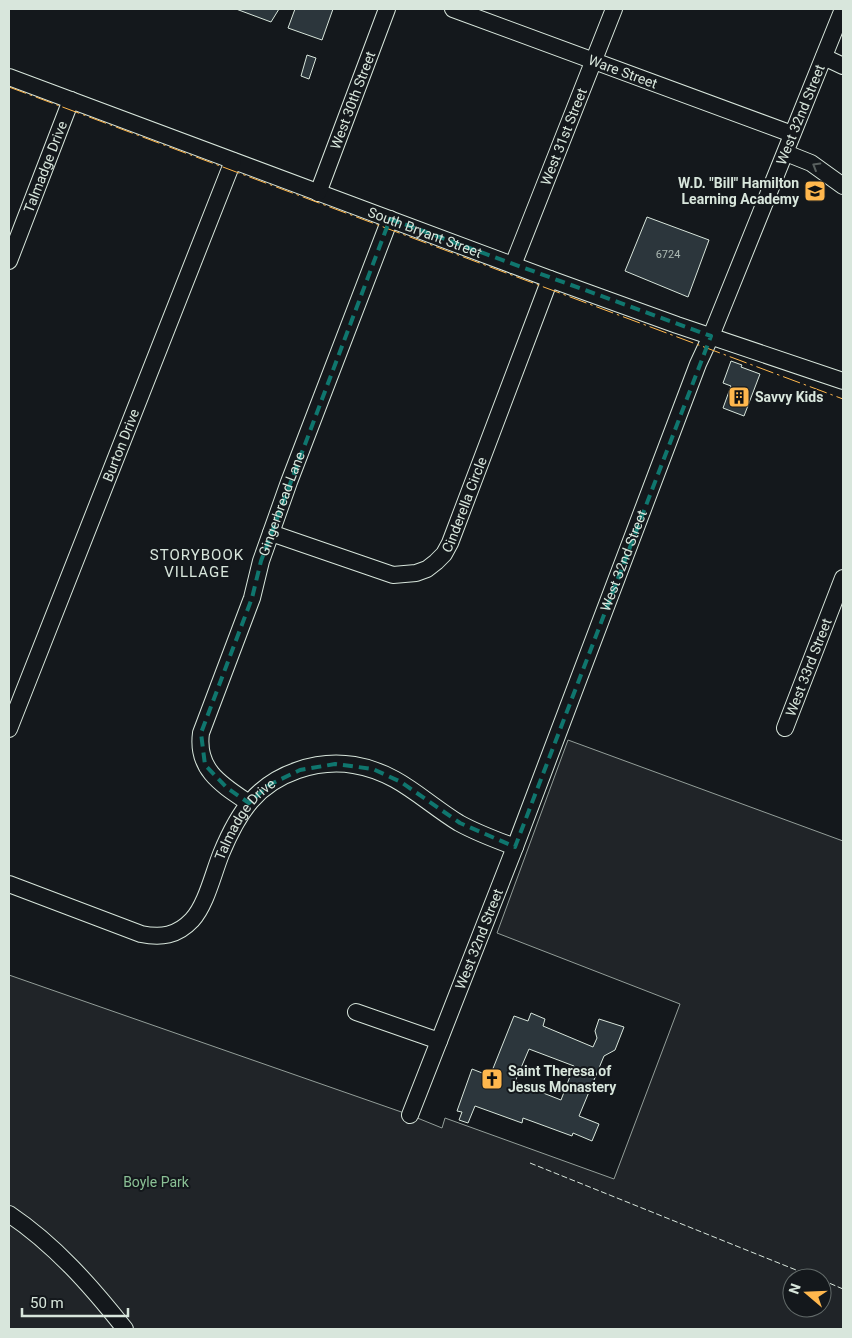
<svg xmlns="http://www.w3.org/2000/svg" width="852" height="1338" font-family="Roboto,sans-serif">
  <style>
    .green { fill: #202428; stroke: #939e99; fill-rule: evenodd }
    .building { fill: #2c363c; stroke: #d8e6dc; fill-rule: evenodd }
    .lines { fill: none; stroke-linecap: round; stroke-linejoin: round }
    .minor-casing { stroke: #d8e6dc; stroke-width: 18 }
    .minor { stroke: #14181c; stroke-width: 16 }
    .fence { stroke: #d8e6dc; stroke-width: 1; stroke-dasharray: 6 2.5; stroke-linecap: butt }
    .power { stroke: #ffb74d; stroke-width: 1; stroke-dasharray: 18 4 2.5 4; stroke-linecap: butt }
    .oneway { stroke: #59605f }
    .marked { fill: none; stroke: #0f766e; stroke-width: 4; stroke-dasharray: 10 6; stroke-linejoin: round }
    .labels { text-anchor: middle; stroke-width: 4; stroke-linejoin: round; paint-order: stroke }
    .number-label { font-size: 11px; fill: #adbab4 }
    .street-label { font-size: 14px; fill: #d8e6dc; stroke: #14181c }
    .poi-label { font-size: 14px; font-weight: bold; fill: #d8e6dc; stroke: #14181c; text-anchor: start }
    .park-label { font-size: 14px; fill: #8ac095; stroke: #14181c }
    .neighbourhood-label { font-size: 15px; letter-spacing: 1px; fill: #d8e6dc; stroke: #14181c }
  </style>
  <rect width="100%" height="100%" fill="#14181c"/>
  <path class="green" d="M 568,740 L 843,841 L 843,1329 L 9,1329 L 9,975 L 410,1115 L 442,1128 L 445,1118 L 614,1179 L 680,1004 L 497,933 ZM 792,1278 L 822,1278 L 822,1308 L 792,1308 Z"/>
  <g class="building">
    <path d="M 236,9 L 279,9 L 271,22 Z"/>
    <path d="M 295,9 L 333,9 L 322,40 L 288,28 Z"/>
    <path d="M 307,55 L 316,58 L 309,79 L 301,76 Z"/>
    <path d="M 647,217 L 709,240 L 688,297 L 625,271 Z"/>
    <path d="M 731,361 L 742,365 L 741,367 L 760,374 L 744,416 L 723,408 L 731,386 L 723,383 Z"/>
    <path d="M 531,1013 L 545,1019 L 543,1026 L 593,1047 L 597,1038 L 595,1031 L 599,1019 L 624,1027 L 615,1050 L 604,1056 L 579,1116 L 599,1124 L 592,1141 L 573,1133 L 572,1136 L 523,1118 L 522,1123 L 475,1106 L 468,1123 L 459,1120 L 462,1112 L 457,1111 L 472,1069 L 490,1076 L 514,1016 L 528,1021 ZM 529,1049 L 574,1066 L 561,1100 L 515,1082 Z"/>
  </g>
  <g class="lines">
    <g class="minor-casing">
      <g id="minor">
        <path id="s1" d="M 453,9 L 792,134"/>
        <path d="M 824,57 L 843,66"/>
        <path id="s2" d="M 9,77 L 550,279 L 677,325 L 843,381"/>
        <path d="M 786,153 L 811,163 L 843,186"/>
        <path id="s3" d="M 318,193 L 387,9"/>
        <path id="s4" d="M 9,261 L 71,100"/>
        <path id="s5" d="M 513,265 L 614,9"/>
        <path id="s6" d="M 271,533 L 393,575 L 416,573 L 427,569 L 436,562 L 444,554 L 450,543 L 550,279"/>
        <path id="s7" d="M 785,728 L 843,578"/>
        <path id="s8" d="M 9,729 L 233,161"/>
        <path id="s9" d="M 249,803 C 222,785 196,770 201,733 L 252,598 L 261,561 L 289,482 L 390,219"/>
        <path id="s10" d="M 9,884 L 141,934 C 161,938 177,936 192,920 C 206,905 213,874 221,854 C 228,837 238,816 251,801 C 275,773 317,759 354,765 C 398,772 423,801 459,823 C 477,833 496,840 515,847"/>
        <path d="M 356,1012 L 439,1041"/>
        <path id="s11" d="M 410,1115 L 515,847 L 698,364 L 711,336 L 843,9"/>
        <path d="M 9,1214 C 55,1245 91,1286 125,1329"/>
      </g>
    </g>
    <use href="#minor" class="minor"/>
    <g class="fence">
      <path d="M 530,1163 L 816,1278"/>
      <path d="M 822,1280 L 843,1289"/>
    </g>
    <path class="power" d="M 9,87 L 843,399"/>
  </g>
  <defs><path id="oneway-chevron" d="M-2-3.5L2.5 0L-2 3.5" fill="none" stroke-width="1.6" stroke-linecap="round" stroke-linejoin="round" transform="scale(1.25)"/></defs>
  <use class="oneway" href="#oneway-chevron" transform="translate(816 166) rotate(-149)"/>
  <path class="marked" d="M 390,219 L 711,336 L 515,847 L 460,823 L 401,782 L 373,769 L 335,764 L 300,770 L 269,785 L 249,803 L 227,788 L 205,765 L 201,733 L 252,598 L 261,561 Z"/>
  <defs>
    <g id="school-square" transform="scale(1.125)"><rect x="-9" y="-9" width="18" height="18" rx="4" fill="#ffb74d" stroke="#14181c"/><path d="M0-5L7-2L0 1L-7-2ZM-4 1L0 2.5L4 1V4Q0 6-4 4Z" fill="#111"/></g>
    <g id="building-square" transform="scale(1.125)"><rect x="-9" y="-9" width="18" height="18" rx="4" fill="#ffb74d" stroke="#14181c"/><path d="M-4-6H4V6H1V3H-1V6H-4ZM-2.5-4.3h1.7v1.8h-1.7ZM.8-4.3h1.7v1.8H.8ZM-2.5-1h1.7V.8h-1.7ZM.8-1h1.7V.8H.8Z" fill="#111"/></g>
    <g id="church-square" transform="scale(1.125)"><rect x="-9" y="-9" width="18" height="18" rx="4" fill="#ffb74d" stroke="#14181c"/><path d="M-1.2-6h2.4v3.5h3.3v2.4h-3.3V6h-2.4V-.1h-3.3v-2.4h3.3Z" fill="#111"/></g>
  </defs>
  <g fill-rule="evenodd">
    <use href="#school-square" x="815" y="191"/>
    <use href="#building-square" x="739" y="397"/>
    <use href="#church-square" x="492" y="1079"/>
  </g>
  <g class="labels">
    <g class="number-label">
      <text x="668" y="258">6724</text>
    </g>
    <g class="street-label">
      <text dy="5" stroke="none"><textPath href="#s1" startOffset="181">Ware Street</textPath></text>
      <text dy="5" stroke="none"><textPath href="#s3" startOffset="99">West 30th Street</textPath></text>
      <text dy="5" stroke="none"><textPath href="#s11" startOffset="1074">West 32nd Street</textPath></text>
      <text dy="5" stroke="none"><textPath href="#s5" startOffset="138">West 31st Street</textPath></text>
      <text dy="5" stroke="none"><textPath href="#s4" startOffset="101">Talmadge Drive</textPath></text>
      <text dy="5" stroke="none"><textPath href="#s2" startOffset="444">South Bryant Street</textPath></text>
      <text dy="5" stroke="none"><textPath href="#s8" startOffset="305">Burton Drive</textPath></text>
      <text dy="5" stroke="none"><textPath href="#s9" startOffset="334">Gingerbread Lane</textPath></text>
      <text dy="5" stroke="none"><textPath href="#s6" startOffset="240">Cinderella Circle</textPath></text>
      <text dy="5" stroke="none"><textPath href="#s11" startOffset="594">West 32nd Street</textPath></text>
      <text dy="5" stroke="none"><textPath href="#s7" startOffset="65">West 33rd Street</textPath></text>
      <text dy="5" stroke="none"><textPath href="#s10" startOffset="312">Talmadge Drive</textPath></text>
      <text dy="5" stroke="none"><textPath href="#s11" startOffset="189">West 32nd Street</textPath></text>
    </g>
    <g class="poi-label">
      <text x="799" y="188" text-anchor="end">W.D. "Bill" Hamilton<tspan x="799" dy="16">Learning Academy</tspan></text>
      <text x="755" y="402">Savvy Kids</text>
      <text x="508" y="1076">Saint Theresa of<tspan x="508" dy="16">Jesus Monastery</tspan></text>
    </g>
    <g class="park-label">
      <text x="156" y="1187">Boyle Park</text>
    </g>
    <g class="neighbourhood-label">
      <text x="197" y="560">STORYBOOK<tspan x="197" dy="17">VILLAGE</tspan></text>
    </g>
  </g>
  <rect width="852" height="1338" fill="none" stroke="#d8e6dc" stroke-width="20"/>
  <g transform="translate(807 1293) rotate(289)"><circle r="24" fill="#14181c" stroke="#626a69"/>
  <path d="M0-4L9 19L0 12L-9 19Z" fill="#ffb74d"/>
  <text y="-8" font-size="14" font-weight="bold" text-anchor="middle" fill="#d8e6dc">N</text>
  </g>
  <path d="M22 1308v8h106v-8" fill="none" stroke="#d8e6dc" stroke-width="2.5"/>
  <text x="30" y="1308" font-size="15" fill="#d8e6dc" stroke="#14181c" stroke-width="4" paint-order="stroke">50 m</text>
</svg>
